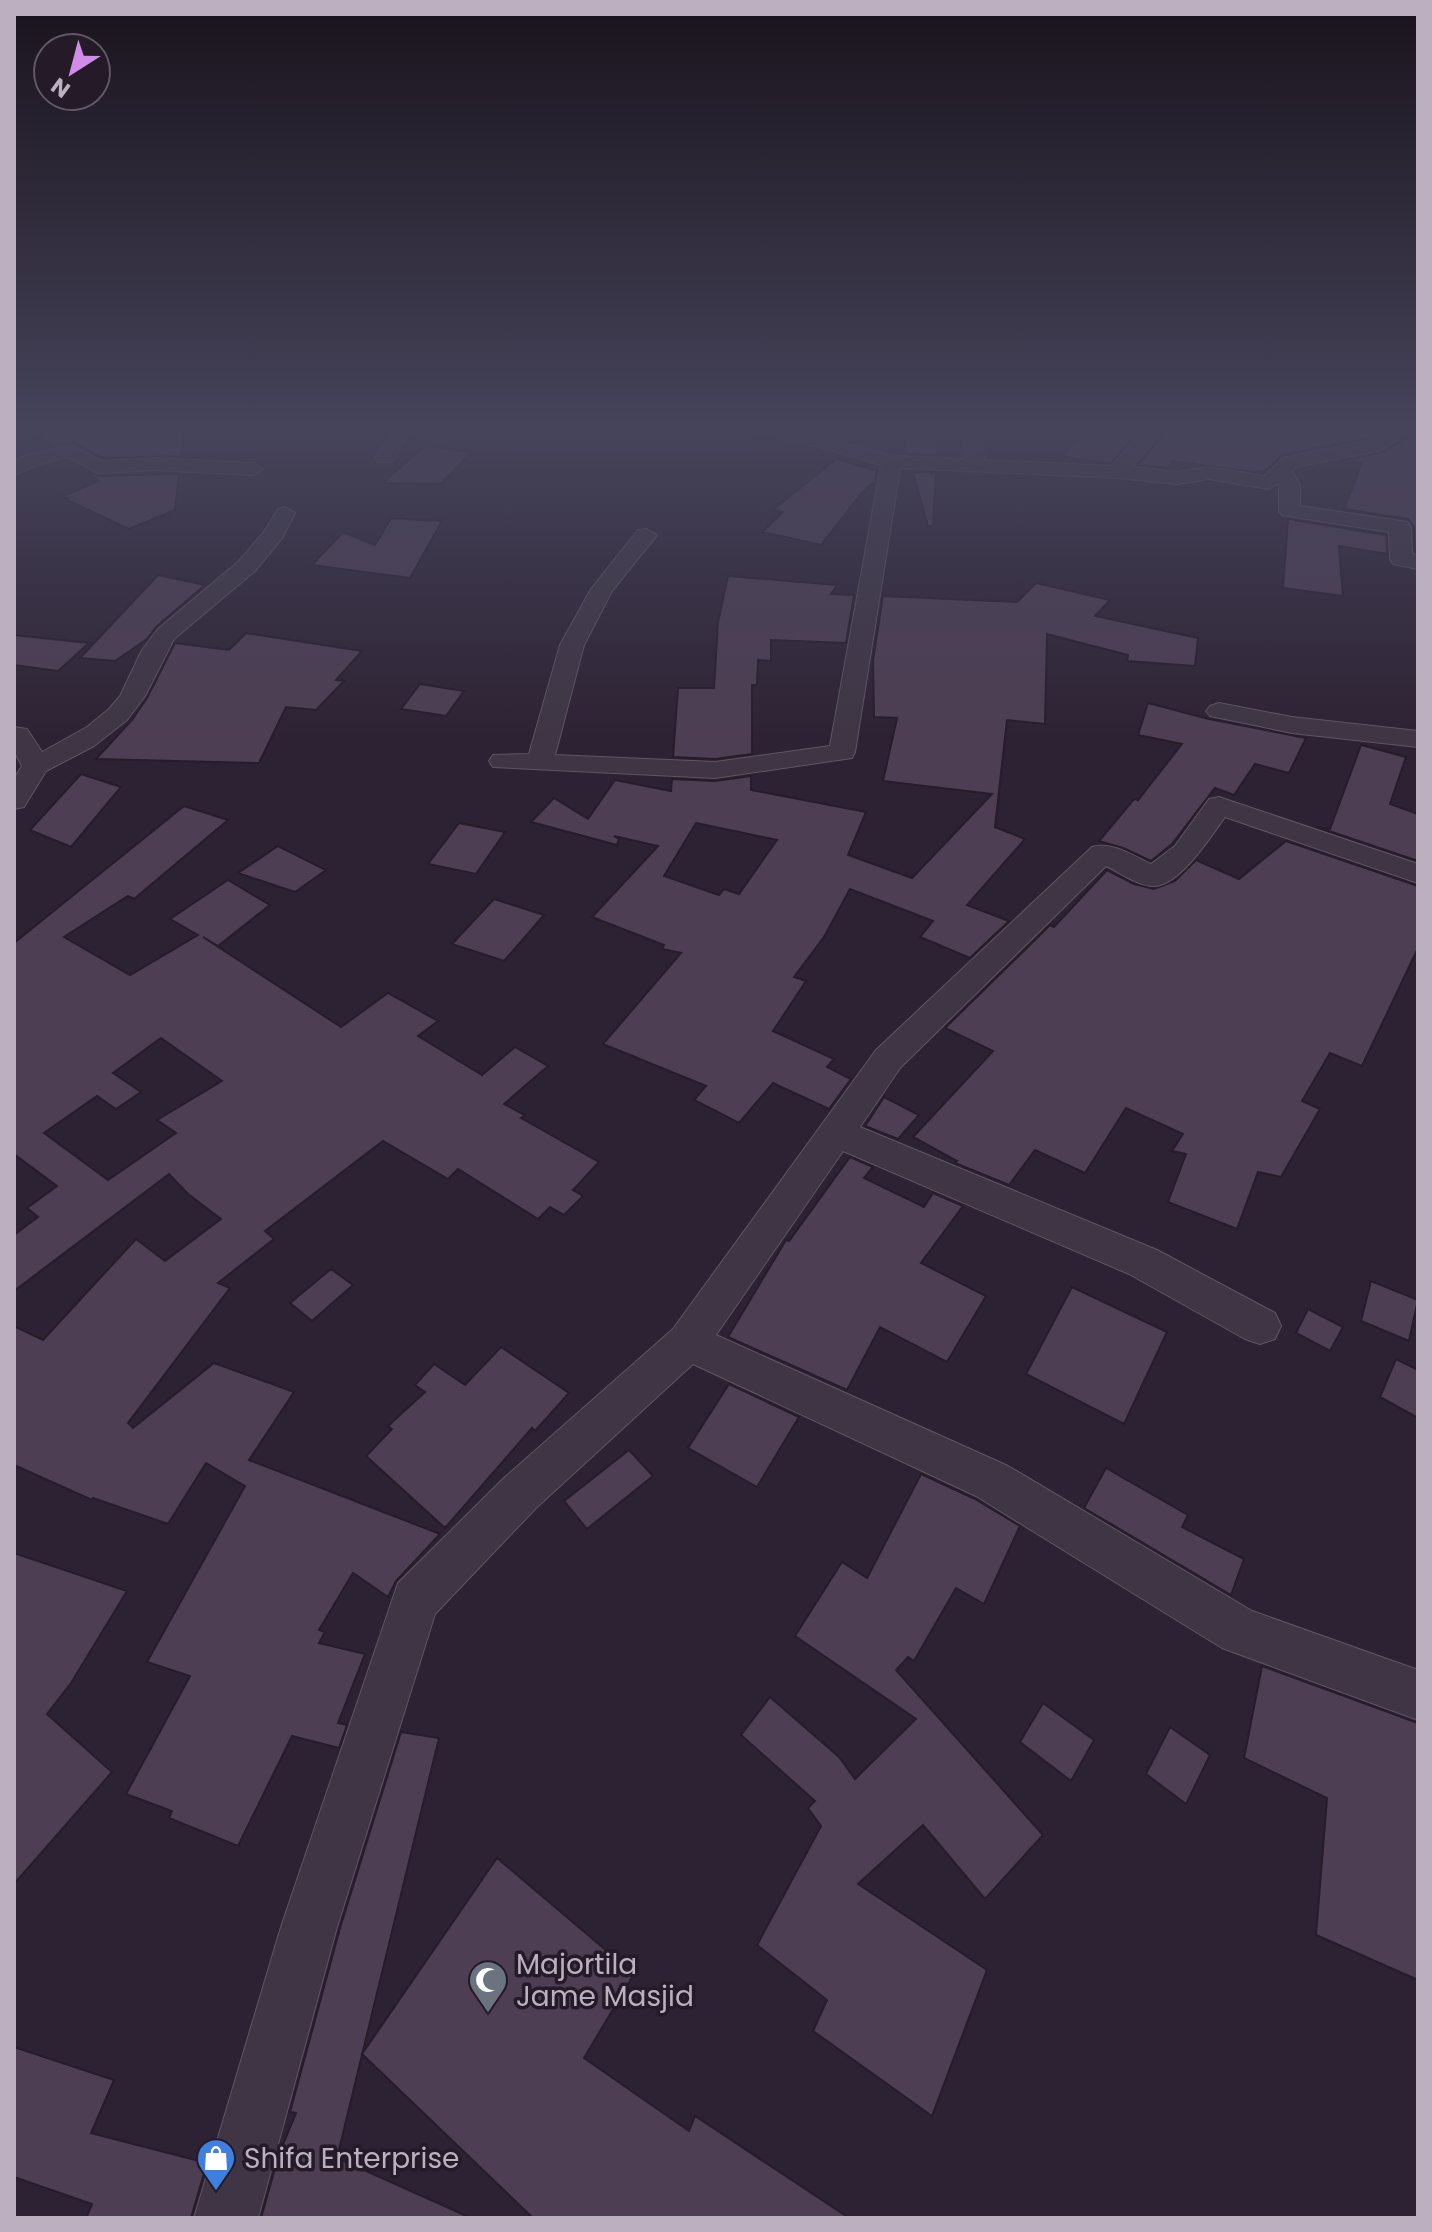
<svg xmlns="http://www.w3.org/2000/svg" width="1432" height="2232" font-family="Poppins,sans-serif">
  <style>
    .building { fill: #4d3e53; stroke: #261c2a; stroke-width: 2; fill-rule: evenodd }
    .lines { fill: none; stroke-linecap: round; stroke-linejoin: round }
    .street-casing { stroke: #605564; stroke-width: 2 }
    .street { fill: #3f3544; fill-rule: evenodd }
    .labels { text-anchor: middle; stroke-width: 7; stroke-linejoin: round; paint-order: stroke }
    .near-poi-label { font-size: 28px; fill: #bcafc0; stroke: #241a28; text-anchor: start }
  </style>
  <rect width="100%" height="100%" fill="#2d2233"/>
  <g class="building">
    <path d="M 26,426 L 184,426 L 181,456 L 103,458 L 72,442 L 52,446 Z"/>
    <path d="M 900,426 L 938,426 L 937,455 L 908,454 Z"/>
    <path d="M 1087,426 L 1143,426 L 1111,463 L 1063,457 Z"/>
    <path d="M 1170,426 L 1388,426 L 1368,438 L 1282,455 L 1263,473 L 1171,461 L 1168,468 L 1138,465 Z"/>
    <path d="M 1418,430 L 1418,552 L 1415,551 L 1414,527 L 1408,519 L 1344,509 L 1362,463 L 1342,461 L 1384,452 Z"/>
    <path d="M 424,446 L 472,452 L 440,484 L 383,483 Z"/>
    <path d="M 836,459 L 877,471 L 875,481 L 861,494 L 821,545 L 762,532 L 783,512 L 773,510 Z"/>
    <path d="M 80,467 L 98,476 L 179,474 L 175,510 L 129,529 L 65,499 L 68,498 L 63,496 L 99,481 Z"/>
    <path d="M 913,472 L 936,473 L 933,526 L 928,526 Z"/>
    <path d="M 391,518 L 442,521 L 410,578 L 312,565 L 343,532 L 375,545 Z"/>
    <path d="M 1288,519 L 1386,535 L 1387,554 L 1339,546 L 1343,596 L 1283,588 Z"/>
    <path d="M 158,575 L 205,585 L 156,627 L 147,639 L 115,661 L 80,658 Z"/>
    <path d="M 728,576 L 837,585 L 831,594 L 854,595 L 846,643 L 771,640 L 771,661 L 758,660 L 757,685 L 752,685 L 752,754 L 715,759 L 673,757 L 678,688 L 714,688 L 718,622 Z"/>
    <path d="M 1036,583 L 1110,600 L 1095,616 L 1198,638 L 1195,666 L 1127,661 L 1128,655 L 1047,634 L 1045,724 L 1007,720 L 995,827 L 1025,839 L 967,905 L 1009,921 L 970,958 L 920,937 L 933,921 L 850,889 L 824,937 L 794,977 L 806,981 L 773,1031 L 834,1059 L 827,1067 L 851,1079 L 829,1109 L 773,1083 L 739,1123 L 694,1100 L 706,1086 L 603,1044 L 681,953 L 662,949 L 664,945 L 592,917 L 658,846 L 614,836 L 619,839 L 617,845 L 531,822 L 554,798 L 588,819 L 615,780 L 671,791 L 672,779 L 715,781 L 751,776 L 751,790 L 866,812 L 848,855 L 912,878 L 992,794 L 883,781 L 897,718 L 874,717 L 873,660 L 883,596 L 1017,602 ZM 696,823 L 777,840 L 739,894 L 724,889 L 719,895 L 664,876 Z"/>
    <path d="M 246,633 L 362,651 L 336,680 L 344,681 L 316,710 L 286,707 L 259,763 L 96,759 L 132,720 L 147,698 L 175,643 L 229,650 Z"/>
    <path d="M 14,635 L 89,643 L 58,671 L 14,665 Z"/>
    <path d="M 420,684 L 464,691 L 446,716 L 401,709 Z"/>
    <path d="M 1148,703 L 1209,719 L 1306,738 L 1289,773 L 1255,764 L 1234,795 L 1215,788 L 1172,844 L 1151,861 L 1123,848 L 1099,841 L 1134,799 L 1138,800 L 1182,744 L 1138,735 Z"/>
    <path d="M 1361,745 L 1406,757 L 1390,804 L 1418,814 L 1418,861 L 1317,827 L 1330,829 Z"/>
    <path d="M 81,774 L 121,787 L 71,847 L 30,830 Z"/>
    <path d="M 184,806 L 228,820 L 134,899 L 128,896 L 64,937 L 130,975 L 198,935 L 170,919 L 228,880 L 270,905 L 218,946 L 203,937 L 341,1027 L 388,993 L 438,1021 L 418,1036 L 482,1075 L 515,1047 L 548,1066 L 504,1104 L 525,1115 L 521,1118 L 599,1162 L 573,1190 L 583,1196 L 564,1215 L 550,1207 L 538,1219 L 458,1169 L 448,1179 L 383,1141 L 265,1231 L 274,1239 L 218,1283 L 230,1288 L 128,1423 L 133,1428 L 214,1363 L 294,1392 L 249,1460 L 440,1534 L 396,1581 L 388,1597 L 353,1573 L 319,1630 L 325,1632 L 319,1643 L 365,1654 L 338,1723 L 347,1725 L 339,1748 L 292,1736 L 238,1846 L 169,1818 L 172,1811 L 126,1794 L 190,1676 L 147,1662 L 245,1486 L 206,1463 L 168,1524 L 93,1498 L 92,1500 L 14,1465 L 14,1326 L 43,1340 L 136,1239 L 165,1261 L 221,1219 L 188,1194 L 169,1174 L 14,1291 L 14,1235 L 38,1217 L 27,1208 L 57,1186 L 14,1154 L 14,943 ZM 161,1038 L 222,1081 L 157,1120 L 176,1133 L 108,1180 L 44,1133 L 97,1096 L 116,1109 L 141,1092 L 113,1073 Z"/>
    <path d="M 459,823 L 505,832 L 476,874 L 428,864 Z"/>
    <path d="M 1286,841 L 1418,886 L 1418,948 L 1362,1066 L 1330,1053 L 1302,1101 L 1320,1109 L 1281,1177 L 1258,1172 L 1237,1229 L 1168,1202 L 1186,1154 L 1172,1151 L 1183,1134 L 1126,1108 L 1085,1173 L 1035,1150 L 1009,1185 L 955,1163 L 957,1161 L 913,1137 L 993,1051 L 945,1028 L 1041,934 L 1050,925 L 1054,927 L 1107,870 L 1134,884 L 1154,889 L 1175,881 L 1196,860 L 1239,879 Z"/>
    <path d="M 278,846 L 326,870 L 295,892 L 238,873 Z"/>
    <path d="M 494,899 L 544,915 L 504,961 L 452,944 Z"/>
    <path d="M 884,1097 L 919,1115 L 898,1139 L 865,1126 Z"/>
    <path d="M 850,1157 L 873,1167 L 864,1178 L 924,1207 L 933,1193 L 963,1206 L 921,1263 L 986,1296 L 947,1362 L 880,1327 L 847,1390 L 728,1337 L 786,1240 L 789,1241 Z"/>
    <path d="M 331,1269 L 353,1285 L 312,1321 L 290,1303 Z"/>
    <path d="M 1371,1281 L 1418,1300 L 1409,1341 L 1361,1321 Z"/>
    <path d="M 1072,1287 L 1167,1332 L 1124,1424 L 1026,1374 Z"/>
    <path d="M 1308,1309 L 1343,1327 L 1330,1351 L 1296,1333 Z"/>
    <path d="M 501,1347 L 569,1393 L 535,1431 L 532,1428 L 445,1528 L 366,1456 L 392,1429 L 388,1426 L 425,1392 L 415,1385 L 434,1364 L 465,1385 Z"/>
    <path d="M 1396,1359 L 1418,1370 L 1418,1418 L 1380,1397 Z"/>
    <path d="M 729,1384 L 799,1417 L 757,1487 L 688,1448 Z"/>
    <path d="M 629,1450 L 653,1476 L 587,1529 L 564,1501 Z"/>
    <path d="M 1106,1468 L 1188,1515 L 1182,1527 L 1244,1559 L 1231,1595 L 1084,1508 Z"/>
    <path d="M 921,1474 L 975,1499 L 1020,1526 L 984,1604 L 956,1588 L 914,1661 L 908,1657 L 896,1670 L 1043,1835 L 985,1899 L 923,1825 L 858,1884 L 987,1970 L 932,2116 L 813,2031 L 827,2000 L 757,1945 L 821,1826 L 808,1808 L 815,1801 L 741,1735 L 770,1697 L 839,1757 L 855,1779 L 916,1719 L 795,1636 L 842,1562 L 867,1578 Z"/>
    <path d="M 14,1553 L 127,1591 L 71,1683 L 47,1714 L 112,1772 L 14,1884 Z"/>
    <path d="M 1262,1666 L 1418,1723 L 1418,1980 L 1316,1935 L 1327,1798 L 1244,1758 Z"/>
    <path d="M 1043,1703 L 1094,1740 L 1071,1781 L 1020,1742 Z"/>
    <path d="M 1170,1727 L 1210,1755 L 1186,1804 L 1146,1774 Z"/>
    <path d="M 401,1732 L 439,1738 L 337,2158 L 471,2218 L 261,2218 L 279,2154 L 296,2113 L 290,2112 L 340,1928 Z"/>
    <path d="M 497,1858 L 634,1974 L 584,2058 L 689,2131 L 695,2116 L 849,2218 L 533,2218 L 362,2054 Z"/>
    <path d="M 14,2047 L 114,2080 L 91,2133 L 207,2163 L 191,2218 L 86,2218 L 92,2204 L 14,2177 Z"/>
  </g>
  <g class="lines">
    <g class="street-casing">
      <g id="street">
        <path d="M 397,426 L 419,426 L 407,437 L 392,462 L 378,462 L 375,458 Z"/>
        <path d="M 744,426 L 779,426 L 893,456 L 965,459 L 961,426 L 979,426 L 985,460 L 1112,466 L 1147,426 L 1167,426 L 1132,467 L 1177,472 L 1209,467 L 1264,476 L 1283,458 L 1369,441 L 1395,426 L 1418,426 L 1382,450 L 1296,467 L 1292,471 L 1300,485 L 1300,506 L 1408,522 L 1411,527 L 1412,554 L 1418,555 L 1418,569 L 1393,564 L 1390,559 L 1389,532 L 1282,515 L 1279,511 L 1279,483 L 1268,489 L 1209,479 L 1177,484 L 1117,478 L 900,468 L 855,752 L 852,758 L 715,778 L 493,767 L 489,761 L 493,755 L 529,754 L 560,645 L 591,589 L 638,530 L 646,529 L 657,535 L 612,591 L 584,645 L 555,755 L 715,762 L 830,746 L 881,465 L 831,450 L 746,430 Z"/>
        <path d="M 71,445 L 102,461 L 154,458 L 253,463 L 263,469 L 253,475 L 154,470 L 98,473 L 68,457 L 40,464 L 14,475 L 14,461 L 27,455 Z"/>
        <path d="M 285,507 L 295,513 L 282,538 L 255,571 L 174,639 L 145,696 L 127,720 L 94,746 L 46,771 L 24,807 L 14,809 L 14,779 L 22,766 L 14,751 L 14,727 L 27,729 L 42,752 L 87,727 L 109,709 L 120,696 L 142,650 L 158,629 L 239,561 L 264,532 L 278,509 Z"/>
        <path d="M 1219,703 L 1292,717 L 1418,731 L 1418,747 L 1292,733 L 1210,716 L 1206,711 L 1210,706 Z"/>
        <path d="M 1219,797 L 1418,864 L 1418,883 L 1225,817 C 1211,836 1179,887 1153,886 C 1138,886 1119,872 1106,866 L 900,1068 L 860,1127 L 1157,1250 L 1275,1313 L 1281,1326 L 1275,1339 L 1260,1344 L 1245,1339 L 1129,1274 L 843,1151 L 716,1335 L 1008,1466 L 1252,1611 L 1418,1670 L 1418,1720 L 1222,1648 L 976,1496 L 693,1364 L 536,1508 L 435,1614 L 337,1927 L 258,2218 L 194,2218 L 281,1927 L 398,1583 L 504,1478 L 673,1329 L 876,1050 L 1092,847 C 1112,841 1133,856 1151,864 L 1175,846 L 1209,799 Z"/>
      </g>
    </g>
    <use href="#street" class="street"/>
  </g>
  <linearGradient id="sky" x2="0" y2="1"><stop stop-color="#19131c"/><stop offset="0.58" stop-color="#46445b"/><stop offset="1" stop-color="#46445b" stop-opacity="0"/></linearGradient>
  <rect width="1432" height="739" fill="url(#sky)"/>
  <defs>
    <g id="mosque-pin" transform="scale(2)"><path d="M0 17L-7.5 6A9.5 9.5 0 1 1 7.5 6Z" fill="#6b7280" stroke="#241a28"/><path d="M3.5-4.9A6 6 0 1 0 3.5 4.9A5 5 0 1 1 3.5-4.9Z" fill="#fff"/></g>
    <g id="shop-pin" transform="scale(2)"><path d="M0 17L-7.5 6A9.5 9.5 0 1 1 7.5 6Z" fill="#3f7fe0" stroke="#241a28"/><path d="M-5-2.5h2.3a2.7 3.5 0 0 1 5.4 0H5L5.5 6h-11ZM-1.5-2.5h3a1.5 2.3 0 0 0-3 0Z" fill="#fff"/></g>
  </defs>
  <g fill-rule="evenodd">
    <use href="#mosque-pin" x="488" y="1980"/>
    <use href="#shop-pin" x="216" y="2158"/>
  </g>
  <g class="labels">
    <g class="near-poi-label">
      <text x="516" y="1974">Majortila<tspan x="516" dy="32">Jame Masjid</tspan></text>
      <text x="244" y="2168">Shifa Enterprise</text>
    </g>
  </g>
  <rect width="1432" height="2232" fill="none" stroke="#bcafc0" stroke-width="32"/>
  <g transform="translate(72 72) rotate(216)"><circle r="38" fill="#241a28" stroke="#615665" stroke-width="2"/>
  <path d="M0-6L14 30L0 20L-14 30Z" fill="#cf8ce9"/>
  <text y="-12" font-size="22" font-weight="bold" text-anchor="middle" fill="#bcafc0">N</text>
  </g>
</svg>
